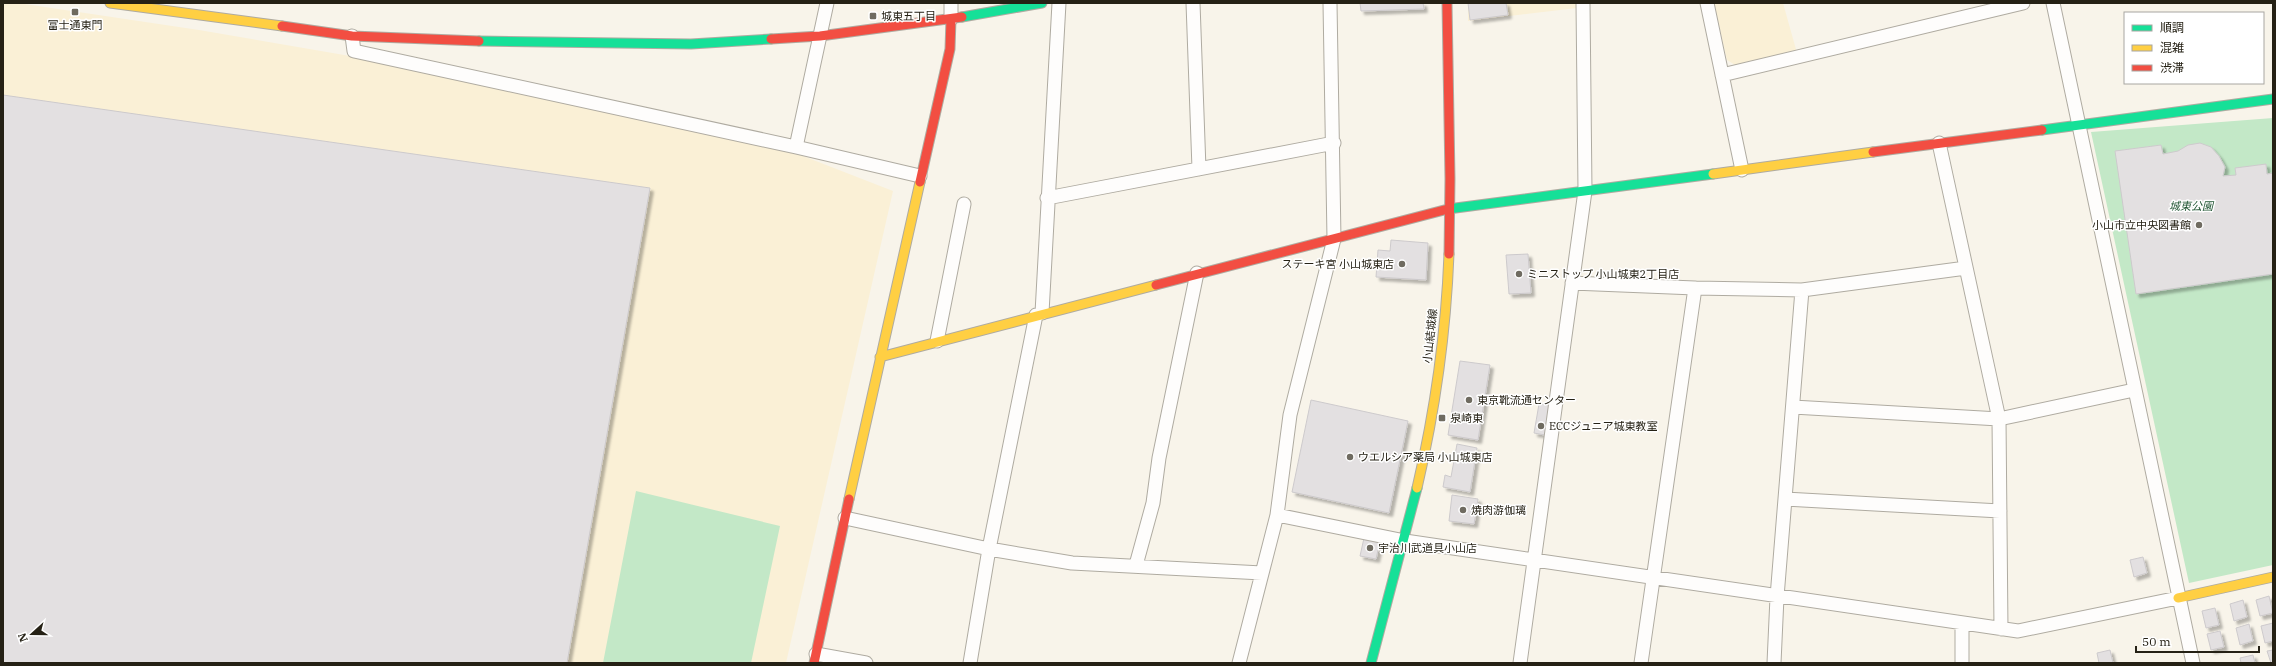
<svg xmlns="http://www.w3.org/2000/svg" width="2276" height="666" font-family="'IBM Plex Serif','Noto Sans JP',serif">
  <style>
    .built { fill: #faf0d6 }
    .green { fill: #c3e8c7 }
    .building { fill: #e3e0e1; stroke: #cdcacc; filter: url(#shadow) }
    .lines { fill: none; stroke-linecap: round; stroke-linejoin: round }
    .street-casing { stroke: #afaba1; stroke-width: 15 }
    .fast-casing { stroke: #afaba1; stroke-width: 11 }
    .slow-casing { stroke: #afaba1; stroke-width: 11 }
    .jam-casing { stroke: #afaba1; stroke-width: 11 }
    .street { stroke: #fefdfc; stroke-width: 13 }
    .fast { stroke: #16e098; stroke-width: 9 }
    .slow { stroke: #ffcf43; stroke-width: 9 }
    .jam { stroke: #f24e42; stroke-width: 9 }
    .poi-dot { fill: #6f6b60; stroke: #fff; stroke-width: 1.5 }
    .labels { text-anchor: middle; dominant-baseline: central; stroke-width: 3; stroke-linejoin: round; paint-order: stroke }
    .poi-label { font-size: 11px; fill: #252115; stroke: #fff; text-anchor: start }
    .park-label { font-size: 11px; font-style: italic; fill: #205533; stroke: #fff }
    .street-label { font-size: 11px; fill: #252115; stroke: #fff }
  </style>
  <defs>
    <filter id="shadow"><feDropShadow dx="3.5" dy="3.5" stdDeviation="1" flood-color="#0004"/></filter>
  </defs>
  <rect width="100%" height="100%" fill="#f8f4ea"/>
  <path class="built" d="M3,3H18L199,30L350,56L785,149L893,191L786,663H3Z
    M1468,3H1577V8L1468,21Z
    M1714,3H1783L1797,53L1737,66L1727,60Z"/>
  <path class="green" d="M2273,118V565L2189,583L2091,132Z
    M636,491L780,526L751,663H603Z"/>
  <path class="building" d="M1360,3H1423L1424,9L1361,11Z
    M1468,3H1506L1508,15L1470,20Z
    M3,95L650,188L567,663H3Z
    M2200,143L2211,147L2219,156L2225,167L2223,176L2236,175L2235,168L2266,164L2267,174L2273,173V274L2136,294L2115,151L2161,145L2163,154L2178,151L2188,145Z
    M1391,240L1428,243L1426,280L1376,277L1378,250L1390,251Z
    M1528,254L1531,293L1509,294L1506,255Z
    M1460,361L1490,365L1478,440L1448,435Z
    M1311,400L1408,421L1389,513L1292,492Z
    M1539,404L1549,405L1545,435L1534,433Z
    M1457,444L1477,448L1470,492L1443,487L1445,475L1451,477Z
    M1452,495L1478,499L1474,524L1449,521Z
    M1364,538L1380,541L1376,559L1360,556Z
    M2143,557L2147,573L2134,577L2130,560Z
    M2269,596L2273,613L2260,616L2256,600Z
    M2243,600L2247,617L2234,621L2230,604Z
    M2215,608L2219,625L2206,628L2202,611Z
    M2273,623V641L2265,643L2261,626Z
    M2249,624L2253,641L2240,645L2236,628Z
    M2220,631L2224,647L2211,650L2207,634Z
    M2110,650L2113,663H2099L2097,653Z
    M2273,650V663H2271L2267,651Z
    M2253,655L2255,663H2241L2240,658Z"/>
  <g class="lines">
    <g class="street-casing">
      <path id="street" d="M951,3V19
        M1193,3L1199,169
        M1707,3L1742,170
        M2053,3L2193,663
        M352,36L354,51L796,147L920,176
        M1722,75L2023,3
        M1939,143L1999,419L2001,629
        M796,147L827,3
        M1047,198L1334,143
        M1572,283L1695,288L1802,290L1966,268
        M1042,313L1059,3
        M937,341L964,204
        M1793,407L1999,419L2134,390
        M1785,499L2000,511
        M1277,515L1405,541L2018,631L2178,598
        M845,518L989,549L1072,563L1262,573
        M1136,565L1153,503L1159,458L1197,273
        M816,654L866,663
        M970,663L989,549L1036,315
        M1239,663L1277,515L1290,415L1334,239L1330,3
        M1520,663L1585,191L1583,3
        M1641,663L1695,288
        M1774,663L1777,597L1802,290
        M1962,663V624"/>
    </g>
    <g class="fast-casing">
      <path id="fast" d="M962,17L1042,3
        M479,41L691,44L771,39
        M2042,130L2273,99
        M1448,209L1713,174
        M1371,663L1417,488"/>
    </g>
    <g class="slow-casing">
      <path id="slow" d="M110,3L282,26
        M1713,174L1873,152
        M880,357L1156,285
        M1417,488C1435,411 1446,333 1449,254
        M849,499L920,182
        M2178,598L2273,577"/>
    </g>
    <g class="jam-casing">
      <path id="jam" d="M1447,3L1450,179L1449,254
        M282,26L352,36L479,41
        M771,39L820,36L962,17
        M1873,152L2042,130
        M920,182L950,49L951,19
        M1156,285L1448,209
        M814,663L849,499"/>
    </g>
    <use href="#street" class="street"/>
    <use href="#fast" class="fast"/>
    <use href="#slow" class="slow"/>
    <use href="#jam" class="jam"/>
  </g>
  <g class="poi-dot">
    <rect x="71" y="8" width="8" height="8" rx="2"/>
    <rect x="869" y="12" width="8" height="8" rx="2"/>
    <circle cx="2199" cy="225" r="4"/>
    <circle cx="1402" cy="264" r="4"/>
    <circle cx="1519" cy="274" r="4"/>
    <circle cx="1469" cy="400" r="4"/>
    <rect x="1438" y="414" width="8" height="8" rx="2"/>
    <circle cx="1541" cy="426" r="4"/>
    <circle cx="1350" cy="457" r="4"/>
    <circle cx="1463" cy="510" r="4"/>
    <circle cx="1370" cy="548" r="4"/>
  </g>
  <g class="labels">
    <g class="poi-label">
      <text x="881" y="16">城東五丁目</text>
      <text x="75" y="25" text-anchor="middle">富士通東門</text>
      <text x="2191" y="225" text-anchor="end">小山市立中央図書館</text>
      <text x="1394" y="264" text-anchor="end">ステーキ宮 小山城東店</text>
      <text x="1527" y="274">ミニストップ 小山城東2丁目店</text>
      <text x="1477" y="400">東京靴流通センター</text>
      <text x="1450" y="418">泉崎東</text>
      <text x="1549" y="426">ECCジュニア城東教室</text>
      <text x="1358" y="457">ウエルシア薬局 小山城東店</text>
      <text x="1471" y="510">焼肉游伽璃</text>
      <text x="1378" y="548">宇治川武道具小山店</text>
    </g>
    <g class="park-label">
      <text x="2191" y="206">城東公園</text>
    </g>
    <g class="street-label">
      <text transform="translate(1430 336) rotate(-84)">小山結城線</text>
    </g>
  </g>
  <rect width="2276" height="666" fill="none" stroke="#252115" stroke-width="8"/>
  <rect x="2124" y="12" width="140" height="72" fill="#ffffff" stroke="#a8a6a1"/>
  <rect x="2132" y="25" width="20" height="6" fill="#16e098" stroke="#a8a6a1"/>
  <text x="2160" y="32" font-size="12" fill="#252115">順調</text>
  <rect x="2132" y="45" width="20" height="6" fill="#ffcf43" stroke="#a8a6a1"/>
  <text x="2160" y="52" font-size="12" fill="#252115">混雑</text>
  <rect x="2132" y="65" width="20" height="6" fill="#f24e42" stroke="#a8a6a1"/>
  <text x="2160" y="72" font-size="12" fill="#252115">渋滞</text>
  <g transform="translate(32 634) rotate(249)" stroke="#ffffff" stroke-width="3" paint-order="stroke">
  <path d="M0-3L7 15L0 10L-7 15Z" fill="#252115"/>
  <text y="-6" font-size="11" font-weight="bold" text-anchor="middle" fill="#252115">N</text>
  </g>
  <path d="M2136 646v6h123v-6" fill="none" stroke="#252115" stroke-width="2"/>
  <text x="2142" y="646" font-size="12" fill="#252115" stroke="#ffffff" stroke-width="3" paint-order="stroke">50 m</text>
</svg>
